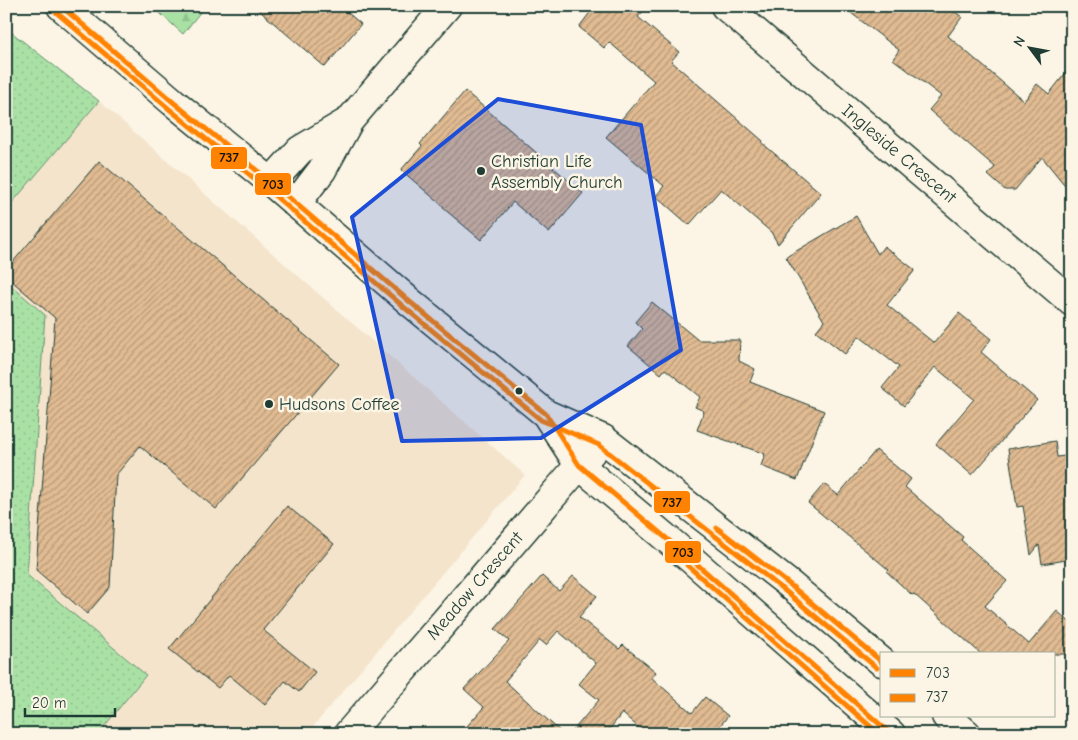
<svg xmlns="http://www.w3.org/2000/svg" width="1078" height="740" font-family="'Comic Neue',sans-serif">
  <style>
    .built { fill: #f4e4cc }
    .forest { fill: url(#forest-firs); stroke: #648f6c }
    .park { fill: url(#park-dots); stroke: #648f6c }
    .building { fill: url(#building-hatch); stroke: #1f3d34 }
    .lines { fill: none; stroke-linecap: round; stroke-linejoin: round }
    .street-casing { stroke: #1f3d34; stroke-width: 31 }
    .primary-casing { stroke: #1f3d34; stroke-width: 31 }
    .street { stroke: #fcf5e5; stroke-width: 28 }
    .primary { stroke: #fcf5e5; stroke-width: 28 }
    .bus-1-casing { stroke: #fcf5e5; stroke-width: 9 }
    .bus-2-casing { stroke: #fcf5e5; stroke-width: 9 }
    .bus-1 { stroke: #ff8200; stroke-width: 5 }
    .bus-2 { stroke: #ff8200; stroke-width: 5 }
    .marked { fill: #1d4ed8; fill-opacity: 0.2; stroke: #1d4ed8; stroke-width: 4; stroke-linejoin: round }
    .poi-dot { fill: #1f3d34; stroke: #fcf5e5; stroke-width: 2 }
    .labels { text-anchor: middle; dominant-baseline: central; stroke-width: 5; stroke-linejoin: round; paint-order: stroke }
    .street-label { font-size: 18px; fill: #1f3d34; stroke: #fcf5e5 }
    .poi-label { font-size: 18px; fill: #1f3d34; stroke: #fcf5e5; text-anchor: start }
    .line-badge { stroke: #fcf5e5; stroke-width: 2 }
    .pale-badge-label { font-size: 14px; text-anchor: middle; font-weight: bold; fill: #111 }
  </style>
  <defs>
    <pattern id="forest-firs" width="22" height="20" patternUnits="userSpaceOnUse" patternTransform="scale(1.25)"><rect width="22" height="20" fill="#a9e1a5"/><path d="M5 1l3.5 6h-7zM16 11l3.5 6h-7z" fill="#91c28f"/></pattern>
    <pattern id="park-dots" width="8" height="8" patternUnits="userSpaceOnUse" patternTransform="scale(1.25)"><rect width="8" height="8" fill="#a9e1a5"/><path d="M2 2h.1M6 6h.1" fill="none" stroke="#91c28f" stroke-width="1.8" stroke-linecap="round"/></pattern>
    <pattern id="building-hatch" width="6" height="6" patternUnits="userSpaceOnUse" patternTransform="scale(1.25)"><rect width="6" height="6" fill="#e1bb92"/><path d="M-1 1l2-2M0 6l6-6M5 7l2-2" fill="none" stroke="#b69978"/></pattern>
  </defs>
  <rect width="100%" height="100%" fill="#fcf5e5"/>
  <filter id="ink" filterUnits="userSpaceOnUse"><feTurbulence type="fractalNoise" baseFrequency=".02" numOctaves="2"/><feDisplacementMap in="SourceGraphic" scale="10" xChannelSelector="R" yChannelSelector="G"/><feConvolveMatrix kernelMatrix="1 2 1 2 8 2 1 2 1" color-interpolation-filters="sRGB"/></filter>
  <g filter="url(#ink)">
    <path class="built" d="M99,101L525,475L307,734H98L146,675L27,575L45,315L6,281V210Z"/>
    <path class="forest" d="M152,6H205L183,34Z"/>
    <path class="park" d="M6,28L99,101L6,210Z
      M6,281L45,315L27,575L146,675L98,734H6Z"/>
    <path class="building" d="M254,6H340L361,24L325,67Z
      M595,6H648L638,17L679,52L671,61L763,141L762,143L821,193L778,244L771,232L721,189L689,225L656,196L664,186L606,137L654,81L609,42L604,48L579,27Z
      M842,6H947L962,17L948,36L1024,101L1037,84L1049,94L1072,65V194L1042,157L1015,190H1005L988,175L995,167L929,110L941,96L893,59L899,50Z
      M465,91L583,193L549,233L513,202L481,240L443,208L444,207L401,170L422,146L420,144Z
      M99,161L339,364L216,509L140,446L116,475L110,587L87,614L36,570L55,318L6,276V270Z
      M856,216L878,254L884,246L915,270L887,305L934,343L959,313L991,339L981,352L1037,400L972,475L936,444L974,399L935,367L904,406L882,388L899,367L859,336L845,354L816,331L824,321L786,257Z
      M652,302L698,340H740L739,361L755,369L750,382L824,411L797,480L761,466L765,454L697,430L704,411L695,407L700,397L665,369L661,374L628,346L642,329L635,322Z
      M1055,441L1057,457L1072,455V559L1042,564L1039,545L1031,555L1023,506L1017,507L1008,449Z
      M876,450L911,479L905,487L963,537L961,540L1007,581L985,606L1029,644L1057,611L1072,624V654H981L914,594L912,595L887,572L889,570L808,503L824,484L838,495Z
      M287,506L334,544L263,630L315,672L299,692L285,681L265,705L229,675L218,688L169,649Z
      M542,576L559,591L573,576L597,596L579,617L619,649L623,645L656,672L652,678L692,713L705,697L728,716L714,733L715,734H646L622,713L606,734H570L599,700L579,684L596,663L558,631L546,645L540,640L505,681L563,734H460L484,707L464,689L509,641L495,629Z"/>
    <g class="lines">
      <g class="street-casing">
        <path id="street" d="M725,6L1072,302
          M271,182L300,150L349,121
          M296,204L322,170L349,121L447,6
          M348,734L569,477L603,439"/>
      </g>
      <g class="primary-casing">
        <path id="primary" d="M61,6L173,102L271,182L410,302L546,414L603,439L789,584L882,662
          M546,414L579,465L691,559L891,734
          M946,716L967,734"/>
      </g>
      <use href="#street" class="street"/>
      <use href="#primary" class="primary"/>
      <g class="bus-1-casing">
        <path id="bus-1" d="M61,6L173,102L271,182L410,302L546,414L579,465L691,559L891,734
          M717,528L789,584L882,662"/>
      </g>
      <g class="bus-2-casing">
        <path id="bus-2" d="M56,12L168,108L266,188L405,308L541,420L599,445L784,590L877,668
          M687,565L879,734"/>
      </g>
      <use href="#bus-1" class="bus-1"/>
      <use href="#bus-2" class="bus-2"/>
    </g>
  </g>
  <path class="marked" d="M498,99L641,125L681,350L541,438L402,441L352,217Z"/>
  <g class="poi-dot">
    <circle cx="481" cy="171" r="5"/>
    <circle cx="519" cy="391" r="4.5"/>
    <circle cx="269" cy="404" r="5"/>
  </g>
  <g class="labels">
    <g class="street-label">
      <text transform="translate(899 154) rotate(40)">Ingleside Crescent</text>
      <text transform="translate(475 586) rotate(-49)">Meadow Crescent</text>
    </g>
    <g class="poi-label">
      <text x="491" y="161">Christian Life<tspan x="491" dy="21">Assembly Church</tspan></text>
      <text x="279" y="404">Hudsons Coffee</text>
    </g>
  </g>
  <g class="line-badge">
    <rect x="210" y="146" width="38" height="24" rx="5" fill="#ff8200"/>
    <rect x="254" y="172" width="38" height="24" rx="5" fill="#ff8200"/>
    <rect x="653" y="490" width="38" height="24" rx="5" fill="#ff8200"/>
    <rect x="664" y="540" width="38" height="24" rx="5" fill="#ff8200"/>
  </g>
  <g class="pale-badge-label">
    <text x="229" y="162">737</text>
    <text x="273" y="189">703</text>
    <text x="672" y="507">737</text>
    <text x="683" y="557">703</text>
  </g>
  <rect width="1078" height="740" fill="none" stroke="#fcf5e5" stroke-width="25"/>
  <rect x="12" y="12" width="1053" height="715" fill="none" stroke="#1f3d34" stroke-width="2" filter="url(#ink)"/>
  <rect x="880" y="652" width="175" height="65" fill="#fcf5e5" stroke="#a4ab9e"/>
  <rect x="890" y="669" width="25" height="8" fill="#ff8200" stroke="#a4ab9e"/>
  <text x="926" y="678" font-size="15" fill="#1f3d34">703</text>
  <rect x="890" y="694" width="25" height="8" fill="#ff8200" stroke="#a4ab9e"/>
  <text x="926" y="702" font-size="15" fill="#1f3d34">737</text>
  <g transform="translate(1030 48) rotate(302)" stroke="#fcf5e5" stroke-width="4" paint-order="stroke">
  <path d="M0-4L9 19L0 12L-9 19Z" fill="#1f3d34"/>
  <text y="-8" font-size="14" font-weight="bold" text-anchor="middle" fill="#1f3d34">N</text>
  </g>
  <path d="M25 708v8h90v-8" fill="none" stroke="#1f3d34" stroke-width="2.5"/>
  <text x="32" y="708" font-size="15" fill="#1f3d34" stroke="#fcf5e5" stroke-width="4" paint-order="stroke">20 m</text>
</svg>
